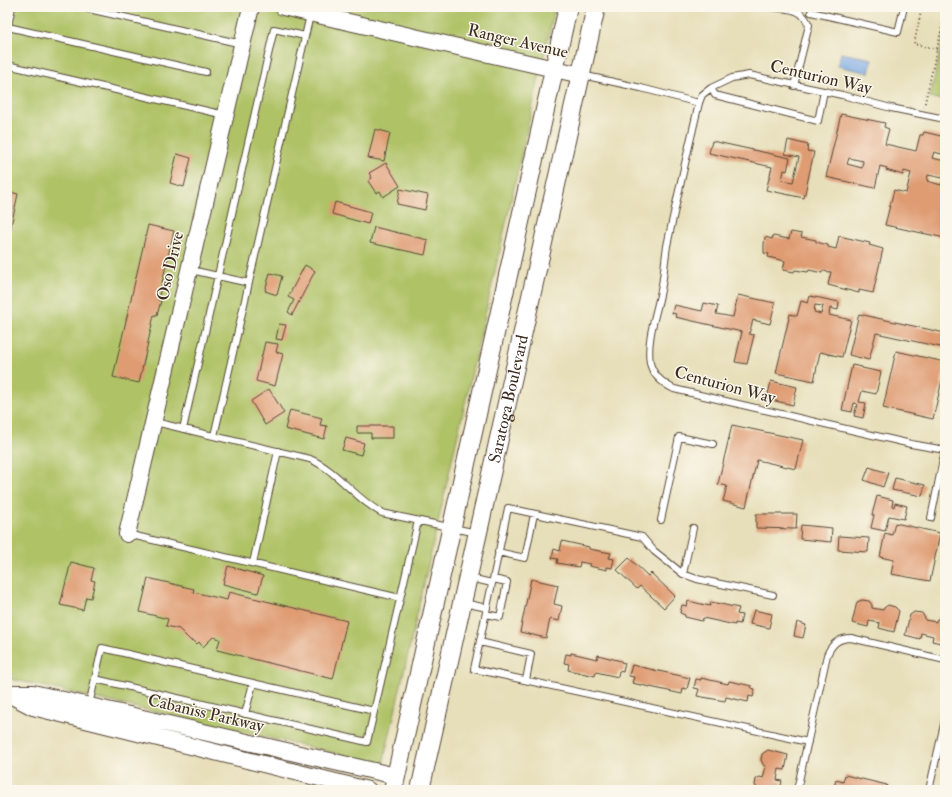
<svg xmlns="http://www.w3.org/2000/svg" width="952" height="797" font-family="'IM FELL Double Pica',serif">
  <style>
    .green { fill: #afc266; stroke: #757642 }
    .water { fill: #78a8e3; stroke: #5a6980 }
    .building { fill: #df9b72; fill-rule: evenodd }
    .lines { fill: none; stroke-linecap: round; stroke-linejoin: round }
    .service-casing { stroke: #554535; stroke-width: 8 }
    .tertiary-casing { stroke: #554535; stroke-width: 18 }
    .secondary-casing { stroke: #554535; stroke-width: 20 }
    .path { stroke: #554535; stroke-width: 2; stroke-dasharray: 1 3; stroke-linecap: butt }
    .service { stroke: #fff; stroke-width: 6 }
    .tertiary { stroke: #fff; stroke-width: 16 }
    .secondary { stroke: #fff; stroke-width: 18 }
    .labels { text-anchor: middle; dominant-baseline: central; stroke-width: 3; stroke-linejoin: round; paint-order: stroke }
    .street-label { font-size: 17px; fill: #3b2a1e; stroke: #fbf7ec }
  </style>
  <rect width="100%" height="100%" fill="#fbf7ec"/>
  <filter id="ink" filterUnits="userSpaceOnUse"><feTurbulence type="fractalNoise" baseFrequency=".025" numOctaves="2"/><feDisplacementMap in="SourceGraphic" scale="8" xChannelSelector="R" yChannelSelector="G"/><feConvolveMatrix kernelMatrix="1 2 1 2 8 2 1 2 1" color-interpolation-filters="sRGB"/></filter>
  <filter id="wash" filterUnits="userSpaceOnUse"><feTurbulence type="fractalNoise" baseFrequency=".012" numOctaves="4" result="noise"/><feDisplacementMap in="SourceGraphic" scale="16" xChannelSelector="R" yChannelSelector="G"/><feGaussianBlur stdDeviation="0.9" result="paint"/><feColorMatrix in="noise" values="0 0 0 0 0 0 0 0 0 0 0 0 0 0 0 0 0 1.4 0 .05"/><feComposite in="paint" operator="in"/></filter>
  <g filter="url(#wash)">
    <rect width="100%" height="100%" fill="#e7dfba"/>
    <path class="green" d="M7,7H555L383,764L7,678Z
      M945,30V101L930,97Z"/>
    <path class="water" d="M841,53L872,59L869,73L838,66Z"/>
    <g id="blocks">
      <path class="building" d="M841,114L885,123L884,127L889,129L885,144L916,151L920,135H923L924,132L945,137V155L934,152L932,158L945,161V238L885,225L894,190L906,193L911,173L904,171L903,175L886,170L887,168L880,166L875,188L826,177ZM849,158L863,161L862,168L847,164ZM928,175L943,178L941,185L927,181Z
        M375,129L390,133L384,161L368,158Z
        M788,140L808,145L807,151L814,152L804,198L766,190L772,167L709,153L712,141L790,158L787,171L784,170L782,180L793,182L799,157L785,154Z
        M177,154L191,158L184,187L170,183Z
        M386,163L400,186L383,197L380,191L376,193L368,181L372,178L369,173Z
        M400,189L428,195L425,210L397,204Z
        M7,191L18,194L8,240L7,239Z
        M335,202L371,212L368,224L332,214Z
        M148,225L174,231L158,300L161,301L157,315H154L139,383L113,377Z
        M374,227L428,240L425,255L370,243Z
        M791,232L802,234L801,237L816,240V242L828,245V247L836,249L839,236L870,243L869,245L883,249L873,293L859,290V293L828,285L831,272L822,271V273L809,270L808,272L795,270L794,272L783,270L785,261L768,257L769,254L764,253V244L765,237L772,239L773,236L789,239Z
        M305,265L315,271L292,315L288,312L294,300L288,297Z
        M270,273L282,276L277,295L265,291Z
        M738,295L775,303L770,324L753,320L749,334L754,335L747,364L735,362L742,332L675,317L676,314L672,313L674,305L702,311L704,303L718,306L716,314L733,317Z
        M810,296L839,302L838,310L830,308L829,315L851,320L842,357L820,352L814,381L776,373L790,314L797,316L801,301L808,303ZM815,305L823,306L821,314L814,312Z
        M859,314L945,333V348L876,333L869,360L849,355Z
        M279,324L286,325L282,340L276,339Z
        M265,342L278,344L276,352L283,354L275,386L256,381Z
        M896,351L945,362V367L933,419L883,408Z
        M852,365L862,367V368L881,372L876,394L862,391L859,402L866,403L863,418L854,416L857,404L854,403L852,412L842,410Z
        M771,381L797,387L793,405L767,399Z
        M269,389L284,413L265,425L251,401Z
        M290,410L322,418L320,425L327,426L324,439L285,429Z
        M732,425L803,440L796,469L757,460L746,507L723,501L727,486L718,484Z
        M357,426H393V438H371V433H357Z
        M346,438L364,443L361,455L342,450Z
        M869,467L888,473L883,487L864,480Z
        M895,478L925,485L922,496L892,490Z
        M877,496L893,500L892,506L894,507L895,503L907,506L904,519L889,516L885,531L871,528L874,515H872Z
        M756,514H797L796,529L756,528Z
        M895,523L940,533L930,581L891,574L894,560L880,557L885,533L892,535Z
        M801,525L832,528L831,542L800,539Z
        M839,536L869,538L868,552L838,550Z
        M562,541L589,547V549L611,553L609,558L614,559L612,568L607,567V570L589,566L590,564L580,562L579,567L557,563L558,559L552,558L554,549L560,551Z
        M629,558L648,576L651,573L675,596L664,608L640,586L637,589L617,570Z
        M71,562L94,568L91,580L95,581L91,598L86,597L83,610L60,605Z
        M228,566L263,576L258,593L223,584Z
        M148,578L194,589L193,592L227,600L229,592L347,621L333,679L217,650L220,639L213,637L203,647L199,642L197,644L193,640L191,641L179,629L166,626L168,619L140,612Z
        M531,579L558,585L554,604L562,606L559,621L550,619L546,638L520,632Z
        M862,600L869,601L872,605V608L883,610L884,608L888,605L895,607L899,611L894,632L879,628L880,623L869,621L868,627L852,623L857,602Z
        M688,601L710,606L711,602L739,608L737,614L742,615L740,624L735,623V625L703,618L702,621L685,617V615L680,613L682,605L687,606Z
        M754,610L772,614L769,628L750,624Z
        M914,612L922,613L925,618V620L936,622V620L941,617L945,619V644L932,641L933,636L921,633L920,639L905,635L910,615Z
        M797,622L806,625L803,638L794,636Z
        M571,653L597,659L598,655L621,661V662L625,663L623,672L619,671L618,677L596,672L595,676L568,670L569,664L564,663L566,654L571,655Z
        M632,665L690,678L687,689L683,688L682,694L632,683L634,677L629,676Z
        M701,678L728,684L729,681L752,686L751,688L755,689L753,697L749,696L748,702L726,697L725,701L697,696L699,689L694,688L696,679L701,680Z
        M768,750L788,755L785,770L779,769L777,780L782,781L780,790H758L755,785L756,779L760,777L763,778L766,766H764L761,760L762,754Z
        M845,775L887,785L885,790H833L836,780L843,782Z"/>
    </g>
  </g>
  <g filter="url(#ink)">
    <use href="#blocks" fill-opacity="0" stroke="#554535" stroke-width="1"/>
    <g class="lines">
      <g class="service-casing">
        <path id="service" d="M80,7L242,44
          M773,7C790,10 801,7 809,25L794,86
          M811,12L898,32L904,7
          M8,27L206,72
          M7,30L12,7
          M7,65L225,115
          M582,75L641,88L699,103
          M711,88L715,95L818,121L824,91
          M191,270L249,283
          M155,422L310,459C338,471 355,499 382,513L477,533
          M183,429L274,29L305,36
          M214,436L310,15
          M931,518L945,450L911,444L674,389C664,384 653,376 650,363C646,337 658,310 662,285C664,272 665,259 667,246C677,198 688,150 699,103L702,95L711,88L732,78L749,75L842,95L891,108L945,119
          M661,520L679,437L713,444
          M127,534L400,598
          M498,552L525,558L534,514
          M253,563L278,451
          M683,574L693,528
          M470,578L492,583
          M773,595L697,579L683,574L654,551L642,537L508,508L474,669L808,742
          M464,603L487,608
          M486,614L500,617L507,582L493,579
          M480,642L531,654L526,680
          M95,679L367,742L418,521
          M89,705L102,648L374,711
          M245,714L253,683
          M797,790L827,655C832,644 838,638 851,638L945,660
          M929,790L945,720"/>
      </g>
      <g class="tertiary-casing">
        <path id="tertiary" d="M283,7L581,75
          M127,534L251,7
          M7,693H33L396,776
          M8,694L33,707L368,790"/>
      </g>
      <g class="secondary-casing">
        <g id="secondary">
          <path d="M393,790L568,7"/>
          <path id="s1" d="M420,790L596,7"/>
        </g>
      </g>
      <path class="path" d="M922,7L914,44L937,49
        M924,107L945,13"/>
      <use href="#service" class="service"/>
      <use href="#tertiary" class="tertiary"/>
      <use href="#secondary" class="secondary"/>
    </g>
  </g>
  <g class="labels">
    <g class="street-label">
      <text transform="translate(518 41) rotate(13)">Ranger Avenue</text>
      <text transform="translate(821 77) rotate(13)">Centurion Way</text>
      <text transform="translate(170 266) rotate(-77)">Oso Drive</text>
      <text transform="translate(725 385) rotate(15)">Centurion Way</text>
      <text stroke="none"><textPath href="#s1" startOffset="401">Saratoga Boulevard</textPath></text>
      <text transform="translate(206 713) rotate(13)">Cabaniss Parkway</text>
    </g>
  </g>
  <rect width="952" height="797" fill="none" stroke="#fbf7ec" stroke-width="24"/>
</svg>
